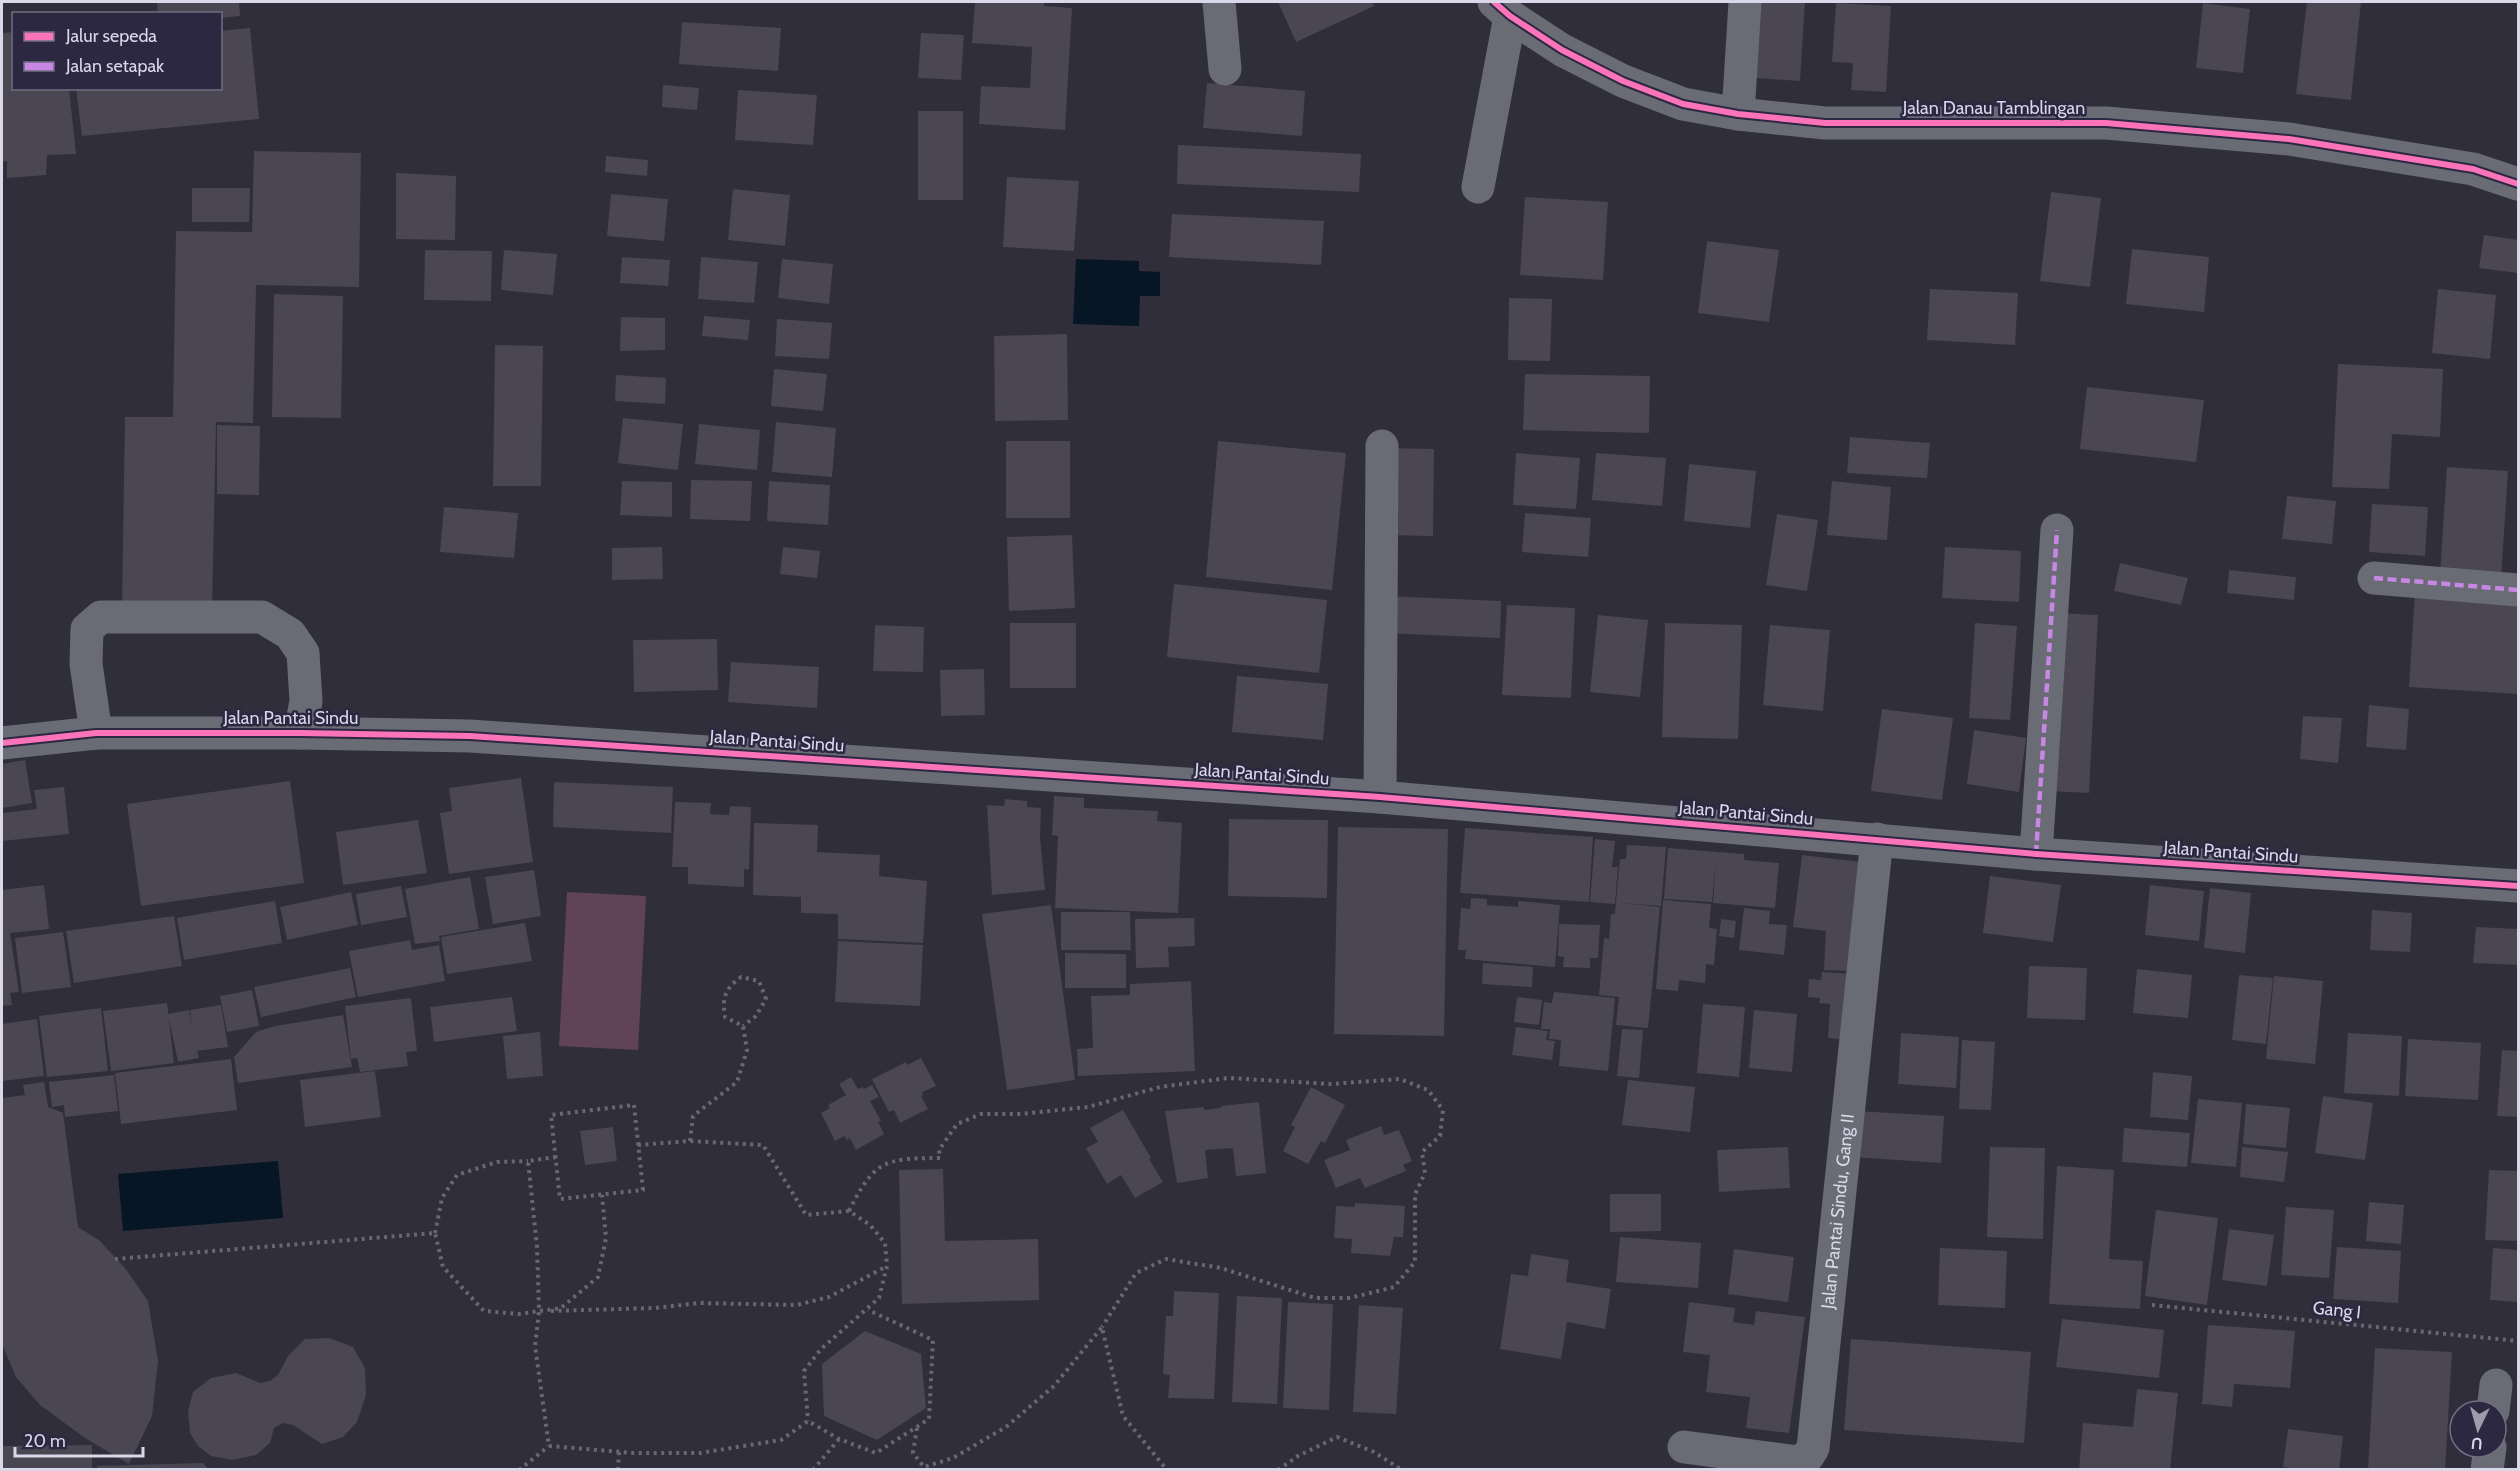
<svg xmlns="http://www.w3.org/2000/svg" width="2520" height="1471" font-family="Cabin,sans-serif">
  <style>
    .green { fill: #614358 }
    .water { fill: #071624 }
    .building { fill: #4a4652 }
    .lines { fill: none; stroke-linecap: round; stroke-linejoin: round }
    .path { stroke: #676872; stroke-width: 4; stroke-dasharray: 3 4.5; stroke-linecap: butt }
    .minor { stroke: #696b75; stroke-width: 33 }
    .quiet { stroke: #c787e3; stroke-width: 4.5; stroke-dasharray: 9 4.5; stroke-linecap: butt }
    .cycleway-casing { stroke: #2d2841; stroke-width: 10 }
    .cycleway { stroke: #fb73b8; stroke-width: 6 }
    .labels { text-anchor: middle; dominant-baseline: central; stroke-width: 5; stroke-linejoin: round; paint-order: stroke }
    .street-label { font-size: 18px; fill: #d9d7e8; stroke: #2d2841 }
  </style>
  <rect width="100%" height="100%" fill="#302e3b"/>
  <path class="green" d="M567,892L646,896L638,1050L559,1046Z"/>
  <path class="water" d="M1076,259L1139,261V271L1160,272V296H1140L1139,326L1073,324Z
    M278,1161L283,1218L123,1231L118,1174Z"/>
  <path class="building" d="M157,2H239L240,16L220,18V14H158Z
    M975,2H1044V6L1072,8L1065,130L979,124L981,86L1030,88L1032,47L972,43Z
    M1278,2H1372L1374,6L1296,42Z
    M1760,2H1805L1800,81L1756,78Z
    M2307,2H2361L2351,100L2296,94Z
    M1836,3L1891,6L1886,92L1851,90L1853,63L1832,62Z
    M2203,3L2250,9L2243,73L2196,68Z
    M682,22L781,28L778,71L679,64Z
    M250,28L259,119L82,136L76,88H220V31Z
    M14,32V88H69L76,154L47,155L46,175L7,178V161L2,162V33Z
    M921,33L964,35L961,80L918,78Z
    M1207,83L1305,91L1302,136L1203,128Z
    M663,85L699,88L697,110L662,107Z
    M738,90L817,95L813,145L735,140Z
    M918,111H963V200H918Z
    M1178,145L1361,154L1359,192L1177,184Z
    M254,151L361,153L359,287L256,285L253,423L216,422L212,609L122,606L125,417H173L176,231L252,232Z
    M606,156L648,160L647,176L605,172Z
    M396,173L456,176L455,240L396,239Z
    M1007,177L1079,181L1074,251L1003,247Z
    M192,188H250L249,222H192Z
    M733,189L790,195L785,246L728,240Z
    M2051,192L2101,198L2090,287L2040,281Z
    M611,194L668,199L664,241L607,236Z
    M1525,197L1608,202L1603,280L1520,275Z
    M1172,214L1324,221L1321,265L1169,257Z
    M2484,235L2518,240V273L2479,268Z
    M1707,241L1779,250L1769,322L1698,313Z
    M2132,249L2209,257L2204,312L2126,304Z
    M425,250L492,251L491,301L424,300Z
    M504,250L557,254L553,295L501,290Z
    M622,257L670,260L668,286L620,283Z
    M701,257L758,262L754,303L698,299Z
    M782,259L833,264L829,304L778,298Z
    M1930,289L2018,293L2015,345L1927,340Z
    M2438,289L2496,295L2490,359L2432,353Z
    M274,294L343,296L341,418L272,417Z
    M1509,298L1552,299L1550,361L1508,360Z
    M704,316L750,320L748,340L702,336Z
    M621,317L665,318V350L620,351Z
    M777,319L832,323L829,359L775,356Z
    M1067,334L1068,420L995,421L994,336Z
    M495,345L543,346L541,486H493Z
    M2338,364L2443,369L2440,437L2392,434L2389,489L2332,487Z
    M774,369L827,374L823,411L771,406Z
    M1525,374L1650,376L1649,433L1523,430Z
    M616,375L666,378L665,404L615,401Z
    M2087,387L2204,400L2196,462L2080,449Z
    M623,418L683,424L678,470L618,463Z
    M776,422L836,428L832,477L772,472Z
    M699,424L760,430L757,470L695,464Z
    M217,425L260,426L259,495L217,494Z
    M1850,437L1930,443L1927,478L1847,473Z
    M1006,441H1070V518H1006Z
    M1218,441L1346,453L1332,590L1206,577Z
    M1383,448L1434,449L1433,536L1382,535Z
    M1516,453L1580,458L1576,509L1513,505Z
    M1596,453L1666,458L1662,506L1592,500Z
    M1689,464L1756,471L1750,528L1684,521Z
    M2447,467L2508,471L2501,578L2440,574Z
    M691,480L752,481L750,521L690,519Z
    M622,481L672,482V517L620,515Z
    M769,481L830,485L828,525L767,521Z
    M1832,481L1891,487L1887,540L1827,535Z
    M2287,496L2336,501L2332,544L2282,539Z
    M2372,504L2428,507L2425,556L2369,552Z
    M444,507L518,513L514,558L440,552Z
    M1525,513L1591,518L1588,557L1522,552Z
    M1777,514L1818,520L1807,591L1766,585Z
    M1072,535L1075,608L1009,611L1007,537Z
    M662,547L663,579L612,580V548Z
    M783,547L820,551L817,578L780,574Z
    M1945,547L2021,551L2019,602L1942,598Z
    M2120,563L2188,578L2181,605L2114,591Z
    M2229,570L2296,577L2294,600L2227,593Z
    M1174,584L1327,600L1319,673L1167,657Z
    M2415,591L2518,598V694L2409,687Z
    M1385,596L1501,601L1500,638L1384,633Z
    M1507,605L1575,608L1571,698L1502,695Z
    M2058,613L2098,615L2089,793L2050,791Z
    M1598,615L1648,620L1640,697L1590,692Z
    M1010,623H1076V688H1010Z
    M1665,623L1742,625L1738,739L1662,737Z
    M1975,623L2017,626L2010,720L1969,718Z
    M875,625L924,627L923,672L873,671Z
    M1770,625L1830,630L1823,711L1763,705Z
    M717,639L718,690L634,692L633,640Z
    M731,662L819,667L817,708L728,702Z
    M984,669L985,715L941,716L940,670Z
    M1237,676L1328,684L1323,740L1232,732Z
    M2369,705L2409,709L2406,750L2366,747Z
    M1882,709L1953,718L1942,800L1871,791Z
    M2303,716L2342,718L2338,763L2300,759Z
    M1974,730L2026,738L2019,792L1967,784Z
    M25,760L32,803L2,808V764Z
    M521,778L533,862L449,874L440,813L452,811L449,788Z
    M290,781L304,883L141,906L127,804Z
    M554,782L673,787L671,833L553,827Z
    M64,787L69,834L2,841V813L37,809L34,790Z
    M1054,796L1084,798V808L1158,811L1157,821L1182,823L1178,913L1055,908L1058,836L1052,835Z
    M1005,799L1027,801V807L1041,808L1040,837L1045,890L992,895L987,805L1004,806Z
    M675,802L711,803L710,814L729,815L730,806L751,807L749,870L744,869V887L688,884V867H672Z
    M1229,819L1328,820L1327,898L1228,896Z
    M418,820L427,873L343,885L336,832Z
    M754,823L818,825L817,852L880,855L879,876L927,881L923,943L838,939V914L801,913V897L753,895Z
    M1338,827L1448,829L1444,1036L1334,1034Z
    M1465,828L1593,837L1589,902L1460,893Z
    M1595,839L1615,841L1612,867H1618L1615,904L1590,902Z
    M1627,845L1666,847L1661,906L1622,903L1660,907L1648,1028L1616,1025L1619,997L1599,995L1604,938L1609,939L1611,914H1615L1616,902L1620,859H1626Z
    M1668,848L1744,854V860L1779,863L1775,908L1713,903L1716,860L1712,902L1664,899Z
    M1802,855L1870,863L1850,971L1824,970L1826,931L1793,927Z
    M534,870L541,916L493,924L485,877Z
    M1990,876L2061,885L2053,942L1983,933Z
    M470,877L479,929L439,936L440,941L415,944L405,889Z
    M44,885L49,929L10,933L19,992L10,993L12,1005L2,1006V890Z
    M2150,885L2204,891L2199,941L2145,935Z
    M401,886L407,917L361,925L356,894Z
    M2210,888L2251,893L2245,953L2204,948Z
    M351,892L358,925L287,940L280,907Z
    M1471,898L1487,899V905L1518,907V901L1560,905L1555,967L1465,959L1466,950H1458L1461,908L1470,909Z
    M1663,900L1711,904L1709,928L1717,929L1714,965L1706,964L1705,983L1679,980L1678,991L1656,989Z
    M275,901L282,943L184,960L177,918Z
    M1051,905L1075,1080L1007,1090L982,914Z
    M1744,908L1770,911L1769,924L1787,925L1784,955L1739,950Z
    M2372,910L2412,913L2410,952L2370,950Z
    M1061,912H1130L1131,950H1061Z
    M174,916L182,966L74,983L66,931Z
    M1194,918L1195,946L1168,947L1169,967L1136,968L1135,919Z
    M1721,919L1736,921L1734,938L1719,936Z
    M525,923L532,961L447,974L441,937Z
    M1559,924L1600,925L1598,958H1590V968L1563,967L1564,957L1558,956Z
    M2476,927L2518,929V965L2473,963Z
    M63,932L71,987L22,993L15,938Z
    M410,940L412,950L439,945L445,981L358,997L349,951Z
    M838,941L923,945L920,1006L835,1002Z
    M1065,953L1126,954V988H1065Z
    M1483,963L1533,967L1532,987L1482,984Z
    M2029,966L2087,968L2085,1020L2027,1018Z
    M350,968L356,997L261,1017L254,987Z
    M2137,969L2192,975L2188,1018L2133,1013Z
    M1822,972L1854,974L1849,1040L1828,1038L1830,1004L1819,1003L1820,998L1808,997L1809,979L1821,980Z
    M2239,975L2273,978L2266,1044L2232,1040Z
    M2274,976L2323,981L2315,1064L2266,1059Z
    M1191,981L1195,1071L1078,1076L1077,1049L1093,1048L1091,996L1130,995V984Z
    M252,990L259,1026L227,1032L220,996Z
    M1554,992L1615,998L1608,1071L1559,1066L1561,1040L1549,1039L1550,1029H1541L1544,1002L1552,1003Z
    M512,997L517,1031L434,1042L430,1007Z
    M1517,997L1542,1000L1539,1025L1514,1022Z
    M411,998L417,1051L406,1052L408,1066L360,1072L357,1058L351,1059L345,1006Z
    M167,1003L174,1063L111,1071L103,1011Z
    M1703,1004L1745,1007L1739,1077L1697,1073Z
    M221,1005L228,1047L197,1051L199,1058L178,1062L168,1014L189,1010L192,1028L190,1010Z
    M101,1008L108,1071L47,1077L39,1016Z
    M1754,1010L1797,1014L1792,1072L1749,1068Z
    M343,1015L352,1067L238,1083L234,1057L256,1032L275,1026Z
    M37,1019L44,1076L2,1081V1024Z
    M1516,1027L1548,1031L1546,1040L1555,1041L1552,1060L1512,1055Z
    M1622,1029L1643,1030L1639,1078L1617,1076Z
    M540,1032L543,1076L507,1079L503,1036Z
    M1901,1033L1959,1037L1956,1088L1898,1084Z
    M2348,1033L2402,1036L2399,1096L2344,1093Z
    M2408,1039L2481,1043L2478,1100L2405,1096Z
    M1962,1040L1995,1042L1991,1110L1959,1109Z
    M2502,1050L2518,1051V1117L2497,1116Z
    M921,1058L936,1086L922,1092L923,1095L921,1096L928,1109L900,1123L894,1110L889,1112L872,1079L906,1062L907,1065Z
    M231,1059L237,1110L121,1124L115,1073Z
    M375,1071L381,1117L305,1127L300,1080Z
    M2153,1072L2192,1076L2188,1120L2150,1117Z
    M114,1075L118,1111L65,1117L64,1105L52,1107L49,1082Z
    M851,1077L858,1089L863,1087L864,1089L872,1085L879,1097L870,1101L881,1121L878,1122L884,1134L856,1150L850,1138L847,1140L844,1136L835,1141L821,1113L830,1108L828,1105L846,1095L839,1084Z
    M1628,1080L1695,1087L1690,1132L1622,1125Z
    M44,1082L48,1107L63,1113L78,1227L99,1240L125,1268L148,1301L158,1361L152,1416L129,1464L85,1438L40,1405L16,1377L2,1344V1098L25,1095L23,1085Z
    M1311,1087L1345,1105L1325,1143L1321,1141L1308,1164L1283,1151L1295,1127L1291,1125Z
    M2323,1096L2373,1103L2365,1160L2315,1153Z
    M2198,1099L2242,1103L2236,1167L2191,1163Z
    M1259,1102L1266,1173L1236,1176L1233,1148L1205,1150L1208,1178L1177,1183L1165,1111L1204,1107V1110L1221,1108V1106Z
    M2246,1104L2290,1108L2286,1148L2243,1144Z
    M1123,1110L1151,1158L1149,1159L1163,1182L1135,1198L1121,1175L1107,1184L1086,1148L1098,1142L1090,1128Z
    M1856,1111L1944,1116L1941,1163L1853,1157Z
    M1381,1126L1384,1135L1399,1130L1412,1161L1403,1165L1406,1171L1365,1188L1360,1178L1336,1188L1324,1160L1350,1150L1346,1140Z
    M613,1127L617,1161L585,1165L580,1131Z
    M2124,1128L2190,1133L2187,1167L2122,1162Z
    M1788,1147L1790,1188L1719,1192L1717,1150Z
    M1990,1147L2045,1148L2043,1239L1987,1237Z
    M2242,1147L2288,1152L2284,1182L2240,1177Z
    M2057,1166L2114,1170L2109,1259L2143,1261L2140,1309L2049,1304Z
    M943,1169L945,1241L1038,1239L1039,1300L902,1304L899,1170Z
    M2489,1170L2518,1171V1241L2485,1240Z
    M1610,1194H1661V1231L1610,1232Z
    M2369,1202L2404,1205L2401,1244L2366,1241Z
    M1355,1203L1405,1206L1403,1237H1394L1390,1256L1351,1253L1352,1239L1334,1238L1336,1206L1355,1207Z
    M2286,1207L2334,1210L2329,1278L2281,1275Z
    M2156,1210L2218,1218L2207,1305L2145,1296Z
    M2229,1229L2274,1235L2267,1286L2222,1280Z
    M1620,1237L1701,1243L1698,1288L1616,1282Z
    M2337,1247L2401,1251L2398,1303L2333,1299Z
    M1940,1248L2007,1251L2005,1308L1938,1305Z
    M2493,1248L2518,1250V1302L2490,1300Z
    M1734,1249L1794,1257L1788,1302L1728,1294Z
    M1531,1254L1569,1260L1566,1282L1611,1289L1605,1329L1567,1322L1561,1359L1500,1349L1511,1274L1528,1276Z
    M1174,1291L1219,1293L1214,1399L1168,1398L1170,1375L1163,1374L1166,1316H1173Z
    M1237,1296L1282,1298L1277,1404L1232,1402Z
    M1288,1302L1333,1304L1329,1410L1283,1408Z
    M1689,1302L1735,1308L1733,1322L1754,1325L1756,1311L1805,1317L1789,1433L1746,1428L1750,1397L1706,1392L1710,1355L1683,1352Z
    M1359,1305L1403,1308L1396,1414L1353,1412Z
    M2062,1319L2164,1330L2159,1378L2056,1367Z
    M2208,1325L2295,1331L2290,1388L2234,1384L2232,1407L2202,1404Z
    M865,1331L921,1354L926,1408L877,1440L824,1416L822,1364Z
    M329,1338L353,1347L365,1368L366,1395L357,1422L343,1437L322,1444L293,1425L283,1423L274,1428L270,1443L256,1455L233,1460L211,1456L198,1446L190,1433L188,1412L193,1392L211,1378L236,1373L260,1383L270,1381L278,1375L288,1356L305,1339Z
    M1851,1339L2031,1352L2024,1443L1844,1430Z
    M2375,1348L2452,1352L2445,1470H2368Z
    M2137,1389L2178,1393L2170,1470H2079L2083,1423L2133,1427Z
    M2288,1429L2343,1436L2339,1470H2303L2283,1467Z
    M92,1445V1470H2V1446Z
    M203,1463L209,1470H97V1466Z"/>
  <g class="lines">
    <path class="path" d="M634,1105L643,1190L560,1199L551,1115Z
      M690,1141L693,1116L737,1082L747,1050L743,1026L725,1017C722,997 725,989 741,977L759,981L766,999L756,1016L743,1026
      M638,1145L690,1141L763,1145L806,1215L849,1211L870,1225L885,1243L887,1266L879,1298L821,1349L804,1371L808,1421
      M556,1157L528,1161L537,1247L539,1311L535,1346L549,1446L634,1453H700L781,1440L808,1421L839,1439L876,1453L929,1419L933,1340L868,1310
      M849,1211C874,1161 884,1158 940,1158L939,1150L957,1124L981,1114H1020L1088,1107L1160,1087L1228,1078L1331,1084L1400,1079L1428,1090L1443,1110L1440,1136L1422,1152L1425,1173L1415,1194V1262L1394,1287L1350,1298H1315L1221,1268L1166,1259L1136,1273L1102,1327
      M435,1233L442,1198L457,1175L497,1162L528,1161
      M115,1259L435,1233L443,1267L484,1311L519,1314L561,1308L598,1277L606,1238L602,1195
      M2152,1305L2518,1341
      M551,1311L655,1308L699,1303L797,1305L829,1297L887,1266
      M917,1428L913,1453L924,1467L953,1458L1006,1427L1054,1386L1102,1327L1123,1416L1167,1470
      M519,1470L549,1446
      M618,1470L619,1452
      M813,1470L839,1439
      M1278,1470L1298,1456L1337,1437L1374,1452L1402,1470"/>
    <g class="minor">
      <path d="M1219,2L1225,69"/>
      <path d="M1494,2L1510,16L1562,50L1623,81L1683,104L1738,114L1825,123H2106L2289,139L2473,169L2518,184"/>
      <path d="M1738,114L1745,2"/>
      <path d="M1478,187L1510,16"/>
      <path d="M2374,578L2518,590"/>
      <path d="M96,733L86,664L87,629L101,617H262L290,634L303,653L306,701L300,733"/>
      <path d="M2,743L96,733H300L470,736L1380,797L2036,854L2518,886"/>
      <path d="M1380,797L1382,446"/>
      <path d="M2036,854L2057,530"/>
      <path d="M2493,1411L2496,1385"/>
      <path id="s1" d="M1684,1447L1798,1462L1808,1456L1813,1448L1877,839"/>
      <path d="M2487,1470L2490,1447"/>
    </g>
    <path class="quiet" d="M2374,578L2518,590
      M2036,854L2057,530"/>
    <g class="cycleway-casing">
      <path id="cycleway" d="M1494,2L1510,16L1562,50L1623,81L1683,104L1738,114L1825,123H2106L2289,139L2473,169L2518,184
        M2,743L96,733H300L470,736L1380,797L2036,854L2518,886"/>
    </g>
    <use href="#cycleway" class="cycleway"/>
  </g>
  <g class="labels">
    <g class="street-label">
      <text x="1994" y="108">Jalan Danau Tamblingan</text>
      <text x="291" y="718">Jalan Pantai Sindu</text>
      <text transform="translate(777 741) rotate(4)">Jalan Pantai Sindu</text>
      <text transform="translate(1262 774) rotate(4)">Jalan Pantai Sindu</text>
      <text transform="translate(1746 813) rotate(5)">Jalan Pantai Sindu</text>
      <text transform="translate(2231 852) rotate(4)">Jalan Pantai Sindu</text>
      <text stroke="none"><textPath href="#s1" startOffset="374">Jalan Pantai Sindu, Gang II</textPath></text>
      <text transform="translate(2337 1310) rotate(6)">Gang I</text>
    </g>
  </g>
  <rect width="2520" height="1471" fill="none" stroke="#d9d7e8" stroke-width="6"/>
  <rect x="12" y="12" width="210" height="78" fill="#2d2841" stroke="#726e84" stroke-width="1.5"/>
  <rect x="24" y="32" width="30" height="9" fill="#fb73b8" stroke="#726e84" stroke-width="1.5"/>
  <text x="66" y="42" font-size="18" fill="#d9d7e8">Jalur sepeda</text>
  <rect x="24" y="62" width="30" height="9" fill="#c787e3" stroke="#726e84" stroke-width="1.5"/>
  <text x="66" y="72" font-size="18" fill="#d9d7e8">Jalan setapak</text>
  <g transform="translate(2478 1429) rotate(185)"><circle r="28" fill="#2d2841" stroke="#726e84" stroke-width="1.5"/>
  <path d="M0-4.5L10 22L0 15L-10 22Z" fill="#9e9cab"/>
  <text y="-9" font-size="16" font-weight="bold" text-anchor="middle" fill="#d9d7e8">U</text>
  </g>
  <path d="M15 1447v9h128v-9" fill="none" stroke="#d9d7e8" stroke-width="3"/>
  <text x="24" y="1447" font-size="18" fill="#d9d7e8" stroke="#2d2841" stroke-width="4.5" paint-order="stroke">20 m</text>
</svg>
